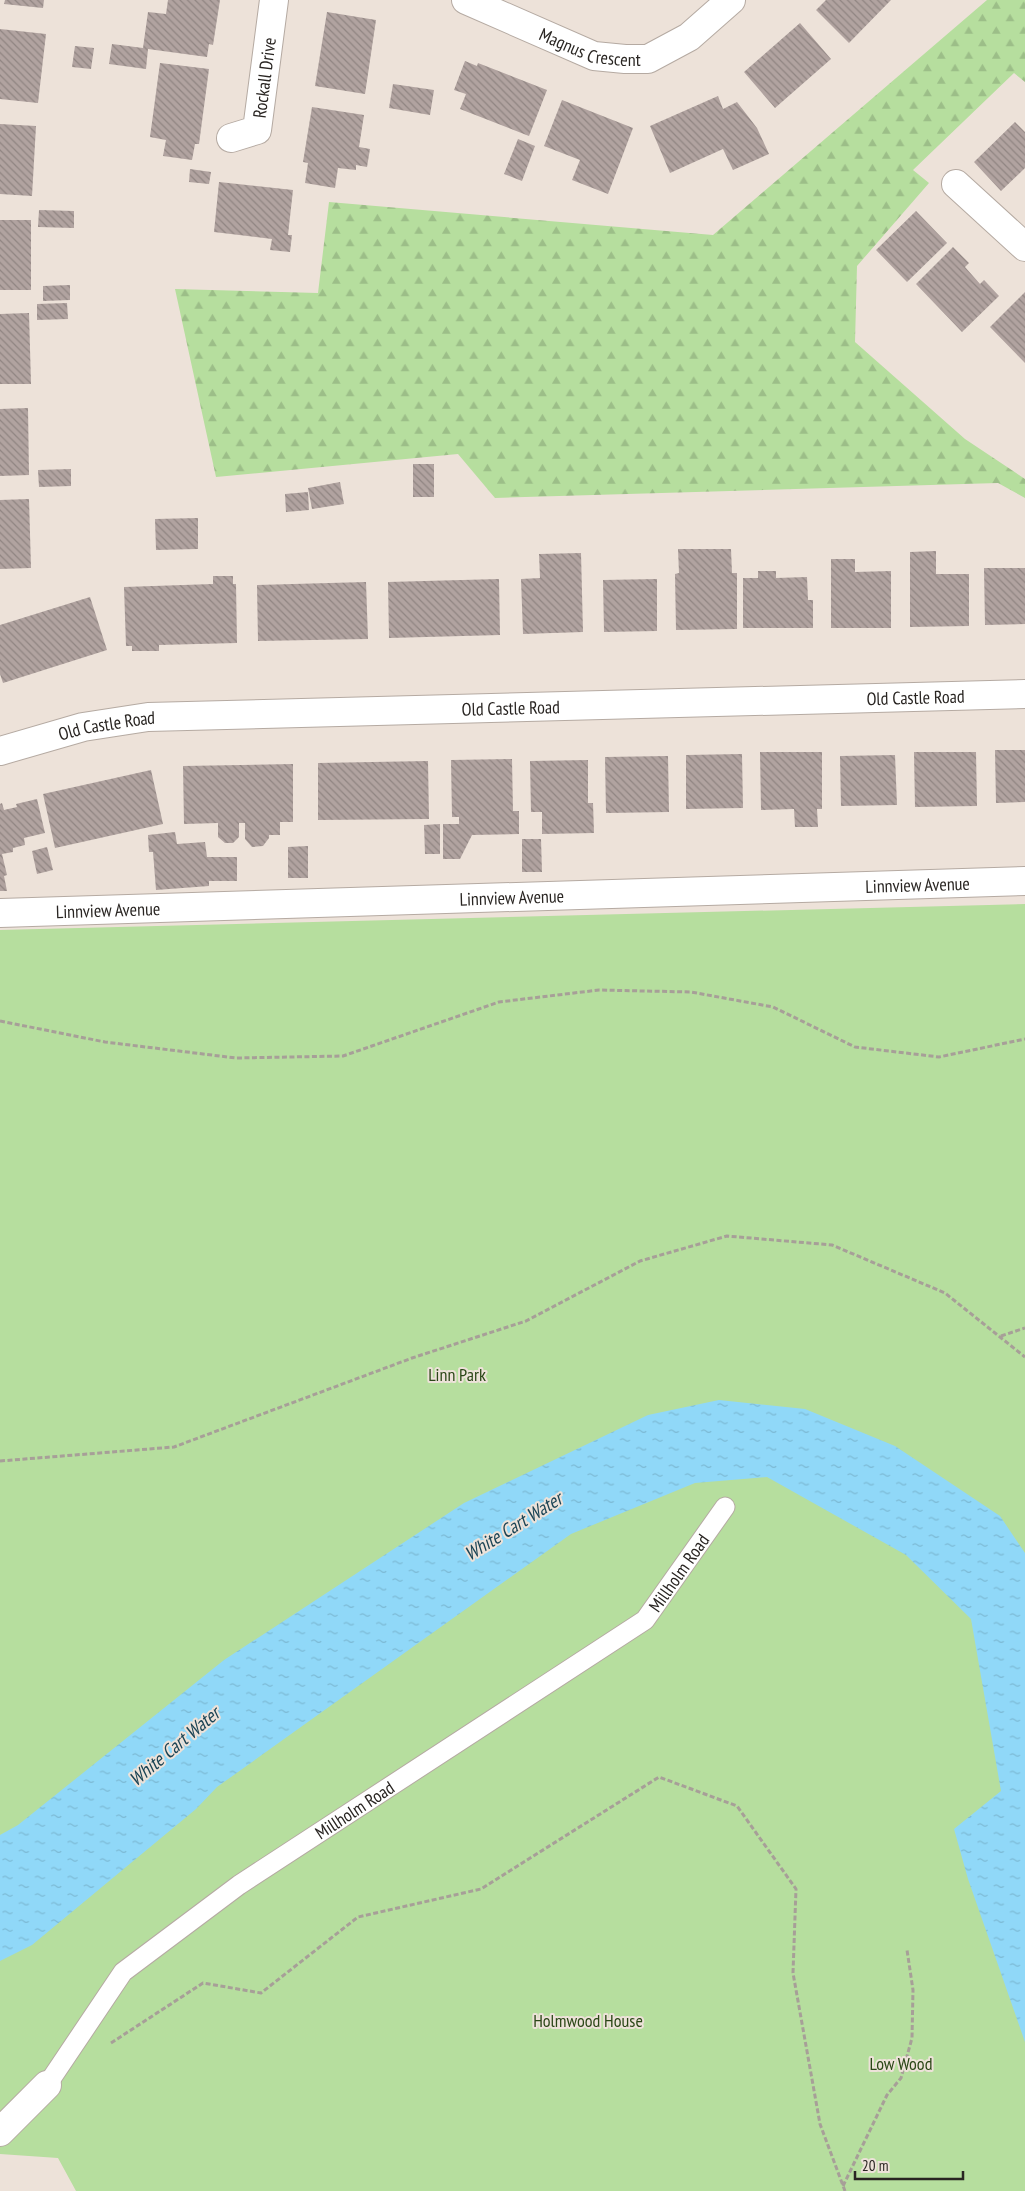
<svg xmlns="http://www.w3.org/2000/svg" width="1025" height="2191" font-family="'PT Sans Narrow',sans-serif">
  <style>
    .forest { fill: url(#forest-firs) }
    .park { fill: #b6de9e }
    .water { fill: url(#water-ripples) }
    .building { fill: url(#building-back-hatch) }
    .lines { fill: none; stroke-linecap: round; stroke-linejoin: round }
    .service-casing { stroke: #b5aaa2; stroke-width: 21 }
    .minor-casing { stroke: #b5aaa2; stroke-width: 30 }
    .tertiary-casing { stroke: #b5aaa2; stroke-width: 30 }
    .path { stroke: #a79f98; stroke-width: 3; stroke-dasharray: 5 2.5; stroke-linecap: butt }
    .service { stroke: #fff; stroke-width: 19 }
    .minor { stroke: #fff; stroke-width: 28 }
    .tertiary { stroke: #fff; stroke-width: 28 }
    .labels { text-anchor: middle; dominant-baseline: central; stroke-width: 4; stroke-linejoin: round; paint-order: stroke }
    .street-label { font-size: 18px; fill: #292522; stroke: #ede2d9 }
    .park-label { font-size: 18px; fill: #2b4717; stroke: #ede2d9 }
    .water-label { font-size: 19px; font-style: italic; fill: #1b4455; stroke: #ede2d9 }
  </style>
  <defs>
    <pattern id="forest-firs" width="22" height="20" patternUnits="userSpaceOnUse" patternTransform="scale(1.25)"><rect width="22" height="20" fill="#b6de9e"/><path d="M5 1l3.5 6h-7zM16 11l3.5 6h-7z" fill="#9cbe88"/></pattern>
    <pattern id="water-ripples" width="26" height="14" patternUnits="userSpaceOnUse" patternTransform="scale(1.25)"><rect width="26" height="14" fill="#90d8f8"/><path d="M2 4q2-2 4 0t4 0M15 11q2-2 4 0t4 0" fill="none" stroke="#7cb9d4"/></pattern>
    <pattern id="building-back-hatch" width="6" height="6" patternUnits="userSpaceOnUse" patternTransform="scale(1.25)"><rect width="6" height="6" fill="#b1a3a0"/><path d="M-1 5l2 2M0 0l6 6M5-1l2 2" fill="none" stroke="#908582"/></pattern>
  </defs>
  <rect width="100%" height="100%" fill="#ede2d9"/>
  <path class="forest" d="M987,0H1025V82L1014,73L913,170L929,183L857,266L855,342L965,439L1025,479V498L998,483L495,498L458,454L216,477L175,289L318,293L329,202L713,235Z"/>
  <path class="park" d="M1025,904V2191H76L58,2158L0,2154V930Z"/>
  <path class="water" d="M719,1400L805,1409L895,1446L1000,1516L1025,1553V2042L968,1879L954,1829L1001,1791L971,1619L906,1555L767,1477L695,1483L571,1534L217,1787L196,1809L32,1945L0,1961V1835L18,1825L224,1660L464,1503L648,1415Z"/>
  <path class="building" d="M5,0H44L43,8L4,4Z
    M168,0H220L213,45L209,44L207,57L148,49L146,69L109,64L112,44L143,48L148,12L166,14Z
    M826,0H891L849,43L816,10Z
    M327,12L376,20L365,94L315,86Z
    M800,23L831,59L775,108L744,72Z
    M0,29L46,34L38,103L0,99Z
    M75,46L94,48L91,69L72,67Z
    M465,61L477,66L478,63L547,90L529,136L460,109L466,94L454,90Z
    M160,63L209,69L199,144H195L192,160L163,156L166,140L150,137Z
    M393,84L434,90L430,115L389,108Z
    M718,96L723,109L737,102L757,128L769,154L733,170L723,149L670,173L650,126Z
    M562,100L633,128L608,194L572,180L580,160L544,146Z
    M312,107L364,115L359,147L370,149L367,167L356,165V170L338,168L335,188L305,183L308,163L303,162Z
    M1015,122L1025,132V168L1001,191L974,162Z
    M0,124L36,126L32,196L0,194Z
    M518,139L535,146L522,181L504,174Z
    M190,169L211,172L209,184L189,182Z
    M219,182L293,190L288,235H292L290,252L270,250L272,239L214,232Z
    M39,210L74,211V228L38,227Z
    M916,211L947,243L907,282L876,250Z
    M0,220H31V290H0Z
    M953,247L969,263L965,267L980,284L984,280L999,296L962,332L916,284Z
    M70,285V300L43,301V286Z
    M1025,292V363L990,327Z
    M67,303L68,319L37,320V304Z
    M29,313L31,384H0V314Z
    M28,408L29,475L0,476V409Z
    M413,464H434V497H413Z
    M71,469V486L39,487L38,470Z
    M340,482L344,504L312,509L308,488Z
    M308,492L309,510L286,512L285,494Z
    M29,499L31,568L0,569V500Z
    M198,518V549L156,550L155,519Z
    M678,549H731L732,573H737V629L676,630L675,574L679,573Z
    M936,551V574H969V626L910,627V552Z
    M581,553L583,632L523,634L521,579L540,578L539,554Z
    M831,559H855V572L891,571V628H831Z
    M984,568H1025V624L985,625Z
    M758,571H776V578L807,577L808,600H813V628H743V578H758Z
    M213,576H233V584H236L237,643L159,645V651H132V646H126L124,587L213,584Z
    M499,579L500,635L389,638L388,582Z
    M657,579V631L604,632L603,580Z
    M366,582L368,639L258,641L257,585Z
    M90,597L107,650L3,683L0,674V625Z
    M995,750H1025V802L996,803Z
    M760,752H822V809H817L818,827H795L794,809L761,810Z
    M914,752H976L977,806L915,807Z
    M742,754L743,808L686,809V755Z
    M895,755L897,805L841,806L840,756Z
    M668,756L669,812L606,813L605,757Z
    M512,759L513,811H519V834L472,835L460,859H443V824H459V817H452L451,760Z
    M588,760V803H593L594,833L542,834V812H531L530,761Z
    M428,761L429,819L318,820V763Z
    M293,764V822H280V835H269V838L263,846L252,847L245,839V823H239V837L233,843H225L218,837V823L184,824L183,766Z
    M151,770L163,824L55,848L43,794Z
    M37,799L45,833L24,838L25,845L13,848V852L2,854L7,875L4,876L7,891H0V804L2,803L4,810L17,807L16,804Z
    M440,824V854H425L424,825Z
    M175,832L177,844L205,842L207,857H237V881H209V886L156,890L153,852H149L148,835Z
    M522,839H541L542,872H522Z
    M308,846V878H288V847Z
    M47,847L53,870L37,874L32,851Z"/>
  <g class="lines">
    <g class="service-casing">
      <g id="service">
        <path id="s1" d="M47,2085L123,1972L239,1885L645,1620L725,1507"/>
      </g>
    </g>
    <g class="minor-casing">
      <g id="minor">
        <path id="s2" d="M466,0L594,56L625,59H648L689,37L731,0"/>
        <path id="s3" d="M231,138L257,130L274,0"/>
        <path d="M956,184L1025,247"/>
        <path id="s4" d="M0,751L83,727L148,717L1025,694"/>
        <path d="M0,2132L47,2085"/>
      </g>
    </g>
    <g class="tertiary-casing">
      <g id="tertiary">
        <path id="s5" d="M0,913L1025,881"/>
      </g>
    </g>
    <path class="path" d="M0,1021L105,1042L236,1058L343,1056L499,1002L599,990L691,992L773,1007L855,1047L939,1057L1025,1039
      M1001,1336L1025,1328
      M0,1461L174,1447L412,1358L526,1321L640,1261L727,1236L832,1245L945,1293L1025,1357
      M111,2043L203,1983L261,1993L358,1917L481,1889L659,1777L737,1806L796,1889L793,1973L820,2124L845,2191
      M843,2186L887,2095L901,2078L912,2038L913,1990L907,1950"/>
    <use href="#service" class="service"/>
    <use href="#minor" class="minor"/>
    <use href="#tertiary" class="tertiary"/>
  </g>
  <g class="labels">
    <g class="street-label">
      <text stroke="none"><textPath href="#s2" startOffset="134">Magnus Crescent</textPath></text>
      <text stroke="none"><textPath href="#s3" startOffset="80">Rockall Drive</textPath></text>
      <text stroke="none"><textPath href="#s4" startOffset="920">Old Castle Road</textPath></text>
      <text stroke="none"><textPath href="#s4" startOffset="515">Old Castle Road</textPath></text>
      <text stroke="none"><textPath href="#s4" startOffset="110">Old Castle Road</textPath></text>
      <text stroke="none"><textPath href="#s5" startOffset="918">Linnview Avenue</textPath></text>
      <text stroke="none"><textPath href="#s5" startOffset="512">Linnview Avenue</textPath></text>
      <text stroke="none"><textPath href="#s5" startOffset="108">Linnview Avenue</textPath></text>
      <text stroke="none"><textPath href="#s1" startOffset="824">Millholm Road</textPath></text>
      <text stroke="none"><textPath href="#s1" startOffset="419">Millholm Road</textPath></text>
    </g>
    <g class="park-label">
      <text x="457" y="1374">Linn Park</text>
      <text x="588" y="2020">Holmwood House</text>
      <text x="901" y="2063">Low Wood</text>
    </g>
    <g class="water-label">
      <text transform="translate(513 1526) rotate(-32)">White Cart Water</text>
      <text transform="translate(174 1746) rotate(-40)">White Cart Water</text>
    </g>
  </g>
  <path d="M855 2171v8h108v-8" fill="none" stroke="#292522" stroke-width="2.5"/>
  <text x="862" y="2171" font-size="15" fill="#292522" stroke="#ede2d9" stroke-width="4" paint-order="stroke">20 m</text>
</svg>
